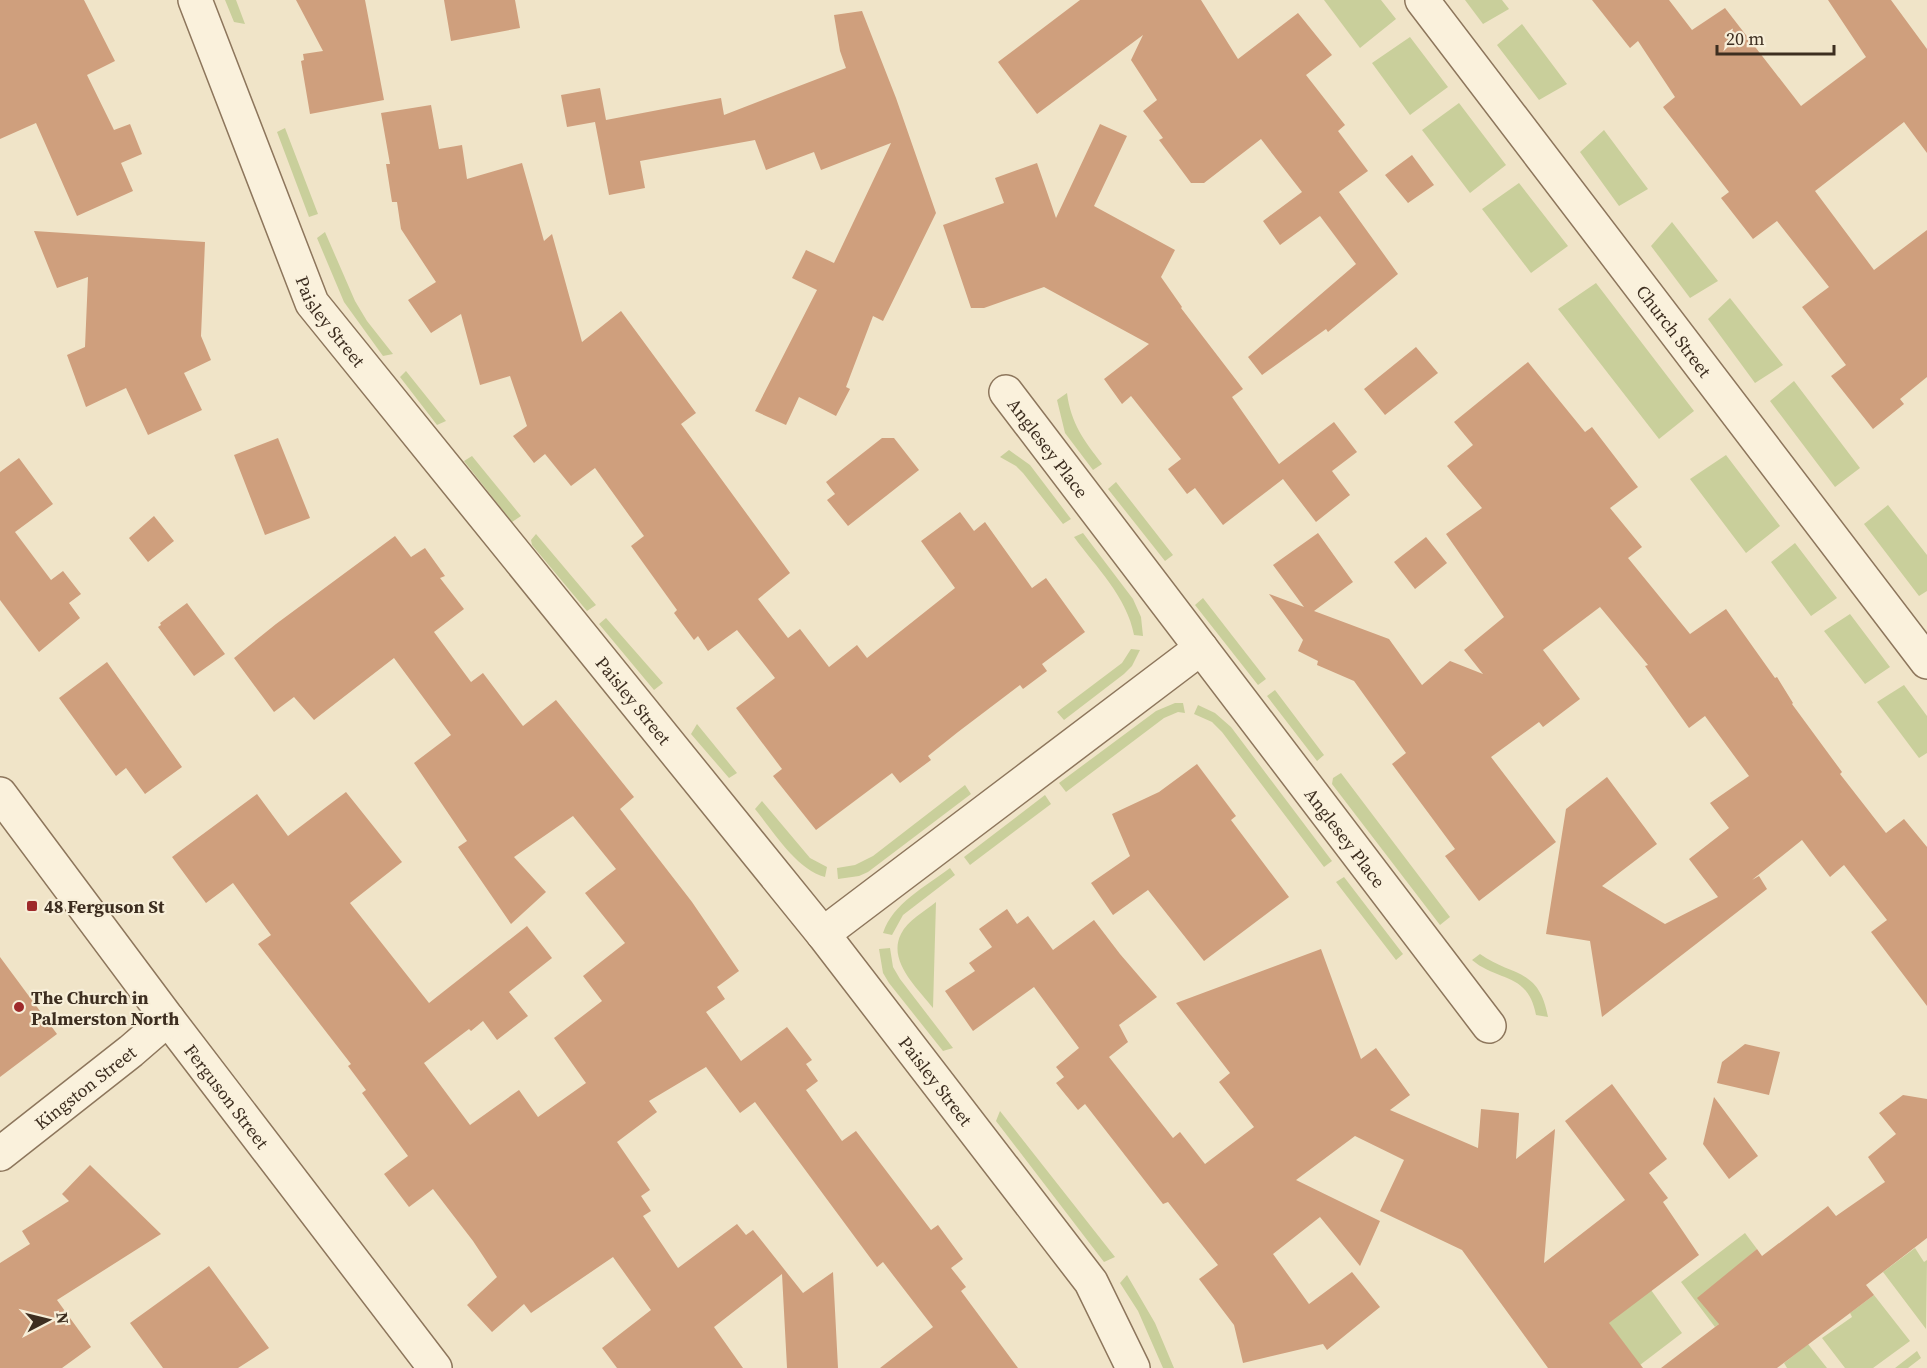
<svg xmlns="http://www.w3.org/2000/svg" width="1927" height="1368" font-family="'Source Serif 4',serif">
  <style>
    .green { fill: #c9cf9b }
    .building { fill: #cf9f7d }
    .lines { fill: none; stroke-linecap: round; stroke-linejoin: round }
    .minor-casing { stroke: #8d765c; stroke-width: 36 }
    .minor { stroke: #faf1dc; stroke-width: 33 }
    .poi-dot { fill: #9e2a2b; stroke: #f7eed8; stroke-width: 2 }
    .labels { text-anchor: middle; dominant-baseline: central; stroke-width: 4.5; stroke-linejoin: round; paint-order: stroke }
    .street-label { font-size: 18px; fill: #3d2e20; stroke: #f7eed8 }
    .poi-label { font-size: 18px; font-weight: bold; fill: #3d2e20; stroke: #f7eed8; text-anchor: start }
  </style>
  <rect width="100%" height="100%" fill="#f0e4c8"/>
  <path class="green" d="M225,0H236L245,24L234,22Z
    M1324,0H1381L1396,19L1360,48Z
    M1465,0H1502L1509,9L1483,24Z
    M1522,24L1567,84L1539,100L1497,45Z
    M1410,37L1448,87L1410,115L1372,63Z
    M1459,103L1506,165L1470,193L1422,130Z
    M285,128L318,214L309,217L277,132Z
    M1604,130L1648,189L1619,206L1580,152Z
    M1519,183L1568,246L1531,273L1482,209Z
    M1672,222L1718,281L1690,298L1651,246Z
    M325,232L355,301L367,321L393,354L383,356L344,302L317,238Z
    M1596,283L1694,411L1659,439L1558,309Z
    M1730,298L1783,365L1755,383L1708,319Z
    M406,371L446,421L437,425L400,377Z
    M1794,381L1860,468L1835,487L1770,401Z
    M1067,393C1071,424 1084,440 1102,464L1093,470L1065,433L1057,400Z
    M1009,450L1030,465L1071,519L1063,524L1023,473L1016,466L1000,457Z
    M1726,455L1780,526L1746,553L1690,479Z
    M472,456L521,516L512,522L464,461Z
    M1116,482L1173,555L1165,561L1108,489Z
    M1888,505L1927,555V591L1919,596L1864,524Z
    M1083,533L1133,599L1141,617L1143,636L1134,635C1127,597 1096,567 1074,537Z
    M536,534L596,605L587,611L532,545L531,540Z
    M1795,543L1837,598L1811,616L1771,562Z
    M1203,598L1266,679L1258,685L1195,605Z
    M1850,614L1890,667L1865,684L1824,631Z
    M606,618L663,683L654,690L599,624Z
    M1131,649L1140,650L1132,666L1124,674L1064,720L1057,712L1122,663Z
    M1904,685L1927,716V753L1919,758L1877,702Z
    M1275,690L1324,755L1317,761L1267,696Z
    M1175,703H1183L1185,713L1178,712L1164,718L1066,792L1059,783L1156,711Z
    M1198,705L1215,713L1231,727L1332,861L1324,867L1222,732L1212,722L1194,714Z
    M697,724L737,773L729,778L691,734Z
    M1341,773L1450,917L1440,925L1332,784L1333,778Z
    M965,785L971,794L868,872L859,876L838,879L837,868L855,865L873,856Z
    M1045,795L1051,804L970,865L964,857Z
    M762,801L810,858L827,867L825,877C796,869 773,831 755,809Z
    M950,868L955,875L903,915L892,935L883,933C893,903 925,887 950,868Z
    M1344,877L1403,954L1396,960L1336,882Z
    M936,902L933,1008C918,989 887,961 901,934C907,921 925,911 936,902Z
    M890,948L893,967L900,979L953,1048L943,1051L889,983L883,973L879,949Z
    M1480,954C1512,977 1539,967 1548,1017L1536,1015C1528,972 1498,982 1472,960Z
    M1000,1111L1115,1257L1104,1262L996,1121Z
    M1745,1233L1757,1249L1743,1261L1755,1295L1715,1327L1681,1282Z
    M1915,1248L1924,1262L1927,1260L1926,1329L1883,1272Z
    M1633,1265L1682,1333L1640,1365L1584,1291Z
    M1127,1275L1155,1323L1174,1368H1163L1138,1311L1120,1283Z
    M1874,1295L1910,1341L1873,1368H1845L1822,1338L1852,1317L1850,1313Z
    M1808,1344L1827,1368H1787L1784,1363Z
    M1917,1351L1921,1358L1908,1368H1895Z"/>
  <path class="building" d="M0,0H84L115,61L87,75L114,130L130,124L142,154L121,163L133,191L77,216L36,123L0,139Z
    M296,0H365L384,100L310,114L301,61L304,60L303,54L323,51Z
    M444,0H515L520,28L451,41Z
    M1080,0H1201L1238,59L1298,13L1332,55L1306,75L1345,125L1338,131L1368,171L1339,192L1398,274L1328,332L1326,329L1262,375L1248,357L1356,264L1320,216L1280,245L1263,221L1302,192L1261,139L1204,183H1191L1159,140L1163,138L1143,111L1157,100L1131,60L1143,35L1037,114L998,62Z
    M1592,0H1669L1692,30L1725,8L1801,106L1866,57L1828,0H1891L1927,49V153L1904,122L1815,191L1874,270L1927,230V377L1900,399L1904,404L1873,429L1831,376L1846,365L1802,307L1829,287L1777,221L1753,239L1721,198L1729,192L1663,107L1675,97L1638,41L1630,48Z
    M862,11L896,98L936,213L883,321L873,316L846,387L850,389L836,416L799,397L786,425L755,411L817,290L792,278L806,250L834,263L891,143L821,170L814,152L766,170L755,140L640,161L645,188L609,195L595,122L567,127L561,95L600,88L606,120L721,98L724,115L846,68L840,51L834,15Z
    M431,105L439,149L462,145L467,179L522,163L544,241L552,234L582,342L621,311L696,413L681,424L790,573L758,599L788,638L800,629L829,667L857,645L867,658L955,588L921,541L960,512L974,531L985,522L1032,588L1046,578L1085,632L1042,664L1047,671L1023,689L1020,685L958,732L928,756L931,760L900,783L892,773L816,830L773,776L782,769L736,708L775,678L737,630L708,651L698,636L694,640L674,613L677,610L631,546L644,536L595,468L571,486L545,454L534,463L513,436L527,426L510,376L480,385L461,314L431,333L408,300L436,282L401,229L397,202H392L386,164H390L381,113Z
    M1100,124L1127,136L1094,206L1175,250L1161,277L1182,307L1181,308L1243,389L1232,397L1279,464L1334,422L1357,452L1332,471L1350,495L1316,522L1283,479L1223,525L1195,488L1187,494L1168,469L1181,459L1131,396L1122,404L1104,379L1149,344L1044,287L984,308H971L943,225L1004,203L995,178L1037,163L1056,218Z
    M1412,155L1434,185L1408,203L1385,175Z
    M34,231L205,242L201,336L211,360L184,373L202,410L148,435L126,388L86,407L67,355L85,347L88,277L57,288Z
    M1416,347L1438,373L1385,415L1364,389Z
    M1528,362L1585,432L1592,427L1638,487L1610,508L1642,547L1628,558L1690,634L1726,609L1775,678L1777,677L1793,703L1792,704L1842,772L1840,774L1886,833L1904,819L1927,847V1006L1871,932L1887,920L1844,865L1830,877L1802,840L1752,880L1759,876L1767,889L1602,1017L1590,941L1546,934L1566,809L1607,777L1657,844L1602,886L1665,924L1718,897L1689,859L1729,828L1710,803L1749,776L1705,716L1689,728L1645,666L1648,665L1600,607L1543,650L1580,699L1543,727L1539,722L1491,757L1556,842L1479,901L1445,856L1455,849L1392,764L1406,753L1354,681L1317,665L1318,661L1298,651L1303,640L1269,594L1304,607L1273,565L1318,533L1353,582L1314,611L1389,639L1422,685L1450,661L1483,674L1464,650L1504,617L1446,534L1482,508L1447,466L1473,445L1454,422Z
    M278,438L310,518L265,535L234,455Z
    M882,438H894L919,470L848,526L827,500L835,494L826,482Z
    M19,458L53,504L15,532L51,580L63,571L81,594L69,603L80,618L39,652L0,600V472Z
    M154,516L174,541L148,562L129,538Z
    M395,536L411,557L425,548L445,576L440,578L464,609L434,632L471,682L483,673L523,726L556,700L634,797L620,809L692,902L739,971L717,987L725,999L706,1012L741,1061L787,1027L812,1060L806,1064L818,1081L806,1090L842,1141L856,1131L931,1230L938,1225L963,1259L951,1268L966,1287L961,1291L1018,1368H880L933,1327L883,1262L877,1267L755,1102L740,1113L706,1067L649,1101L657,1112L617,1142L650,1190L641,1196L651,1211L643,1216L678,1268L737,1224L746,1235L753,1230L803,1293L833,1272L838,1368H787L782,1274L714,1327L743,1368H617L602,1348L651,1310L613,1257L531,1313L524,1304L492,1332L467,1305L497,1277L473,1241L433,1189L409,1207L384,1174L408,1156L362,1093L366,1090L348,1066L351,1064L258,944L271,935L233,883L206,903L172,857L257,794L288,836L346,792L402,862L350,903L429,1003L527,926L552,958L509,992L528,1016L497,1040L483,1021L471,1031L469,1029L424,1063L470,1125L519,1090L538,1117L586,1083L554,1038L602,1001L583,976L625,943L585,893L616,869L573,816L514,857L546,892L511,924L458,847L467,841L414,763L451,735L394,658L314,720L294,697L274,712L234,658L276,624Z
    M1426,537L1447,563L1415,589L1394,562Z
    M187,603L225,654L194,676L158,627L161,625L160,623Z
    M107,662L182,767L145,794L126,768L116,776L59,698Z
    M1197,764L1236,816L1231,820L1289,897L1204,961L1148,890L1113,915L1091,883L1130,856L1112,814L1159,792Z
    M1007,909L1017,924L1028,916L1053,950L1094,920L1120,954L1157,997L1119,1025L1128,1042L1109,1057L1173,1138L1180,1132L1205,1164L1254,1127L1219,1082L1230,1073L1176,1003L1321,949L1361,1059L1376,1048L1410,1095L1390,1110L1478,1148L1481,1109L1519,1113L1516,1159L1555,1129L1544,1263L1625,1200L1565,1121L1612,1084L1667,1159L1649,1173L1668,1198L1663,1202L1699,1255L1609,1323L1643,1368H1548L1462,1250L1380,1211L1404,1160L1355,1136L1296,1180L1380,1221L1360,1266L1320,1217L1273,1254L1309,1304L1352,1272L1380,1307L1327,1350L1323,1344L1243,1363L1234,1325L1199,1279L1218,1265L1168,1202L1163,1204L1085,1104L1078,1110L1056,1083L1064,1077L1056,1067L1079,1048L1034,987L973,1031L945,991L975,971L969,963L992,947L979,929Z
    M0,957L57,1034L0,1077Z
    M1745,1044L1780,1052L1769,1095L1717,1083L1722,1062Z
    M1903,1095L1927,1099V1238L1866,1285L1874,1295L1777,1368H1661L1719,1324L1697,1298L1757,1249L1762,1256L1828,1206L1836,1216L1885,1182L1868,1157L1896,1134L1879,1113Z
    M1714,1097L1758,1156L1729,1179L1703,1144Z
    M90,1165L161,1234L57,1300L91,1347L62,1368H0V1263L30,1244L22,1231L69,1201L62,1194Z
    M209,1266L269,1348L238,1368H163L130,1323Z"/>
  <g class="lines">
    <g class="minor-casing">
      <g id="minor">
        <path id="s1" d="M195,0L312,303L823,934L1091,1282L1133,1368"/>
        <path id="s2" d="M1422,0L1927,662"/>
        <path id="s3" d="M1006,392L1489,1026"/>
        <path id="s4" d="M0,794L168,1019L435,1368"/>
        <path d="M823,934L1201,648"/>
        <path id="s5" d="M0,1154L131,1051L168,1019"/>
      </g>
    </g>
    <use href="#minor" class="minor"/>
  </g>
  <g class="poi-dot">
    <rect x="26" y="900" width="12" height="12" rx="3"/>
    <circle cx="19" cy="1007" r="6"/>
  </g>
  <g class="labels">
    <g class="street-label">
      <text stroke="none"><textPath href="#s1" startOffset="350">Paisley Street</textPath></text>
      <text stroke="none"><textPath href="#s2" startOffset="416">Church Street</textPath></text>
      <text stroke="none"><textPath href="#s3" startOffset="70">Anglesey Place</textPath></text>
      <text stroke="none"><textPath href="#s1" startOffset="836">Paisley Street</textPath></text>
      <text stroke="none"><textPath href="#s3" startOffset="560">Anglesey Place</textPath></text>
      <text stroke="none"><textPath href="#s1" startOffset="1322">Paisley Street</textPath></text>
      <text stroke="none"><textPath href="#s5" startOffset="108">Kingston Street</textPath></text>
      <text stroke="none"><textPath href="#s4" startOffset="378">Ferguson Street</textPath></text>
    </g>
    <g class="poi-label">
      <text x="44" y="906">48 Ferguson St</text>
      <text x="31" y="997">The Church in<tspan x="31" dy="21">Palmerston North</tspan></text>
    </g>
  </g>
  <g transform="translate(48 1320) rotate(83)" stroke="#f7eed8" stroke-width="4.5" paint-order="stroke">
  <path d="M0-4.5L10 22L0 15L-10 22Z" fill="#3d2e20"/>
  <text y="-9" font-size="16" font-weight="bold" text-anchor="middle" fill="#3d2e20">N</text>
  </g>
  <path d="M1717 45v9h117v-9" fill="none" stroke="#3d2e20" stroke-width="3"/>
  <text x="1726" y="45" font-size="18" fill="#3d2e20" stroke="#f7eed8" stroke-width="4.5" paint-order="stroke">20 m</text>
</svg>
